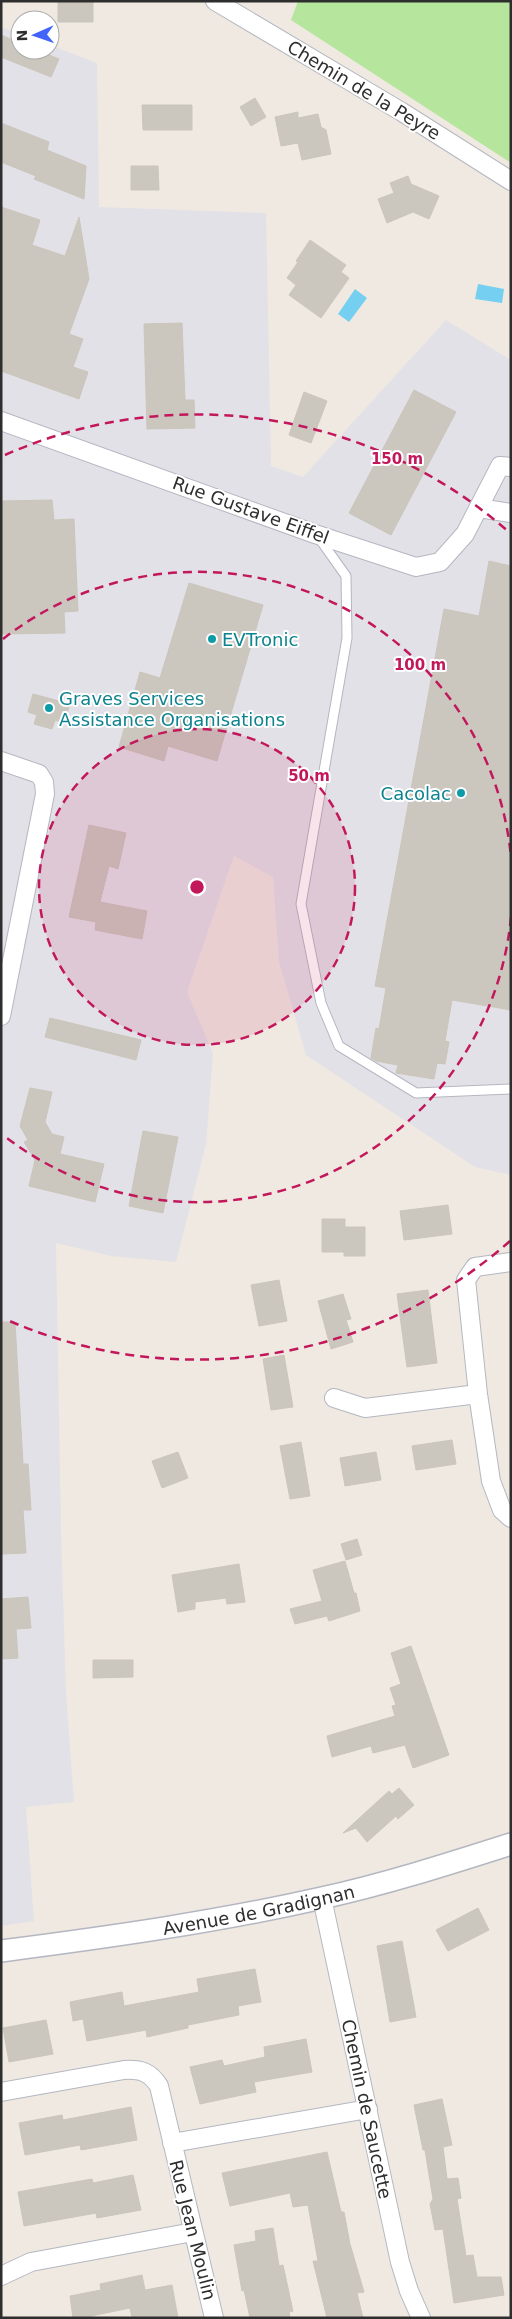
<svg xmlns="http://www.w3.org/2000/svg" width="512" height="2319" font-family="'DejaVu Sans',sans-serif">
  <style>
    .industrial { fill: #e3e1e8 }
    .green { fill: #b6e59e }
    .water { fill: #75cff0 }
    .building { fill: #cbc7bf; stroke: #cbc5ba }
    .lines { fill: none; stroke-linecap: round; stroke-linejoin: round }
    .service-casing { stroke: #b4b7c1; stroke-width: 11 }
    .minor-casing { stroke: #b4b7c1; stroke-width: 20 }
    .tertiary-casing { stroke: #b4b7c1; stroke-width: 24 }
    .service { stroke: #fff; stroke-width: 9 }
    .minor { stroke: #fff; stroke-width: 18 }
    .tertiary { stroke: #fff; stroke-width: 21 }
    .ring { fill: none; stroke: #c2185b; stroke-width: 2.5; stroke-dasharray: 9 6 }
    .culture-dot { fill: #0f9aa8; stroke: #fff; stroke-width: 2 }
    .labels { text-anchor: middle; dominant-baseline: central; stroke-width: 4; stroke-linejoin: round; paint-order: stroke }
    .street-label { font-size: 18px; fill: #2e2e2e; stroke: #fff }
    .culture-label { font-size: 18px; fill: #0d838f; stroke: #fff; text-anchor: start }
    .centre { fill: #c2185b; stroke: #fff; stroke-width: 2.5 }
    .ring-label { font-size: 15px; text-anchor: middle; font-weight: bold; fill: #c2185b; stroke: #fff; stroke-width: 4; stroke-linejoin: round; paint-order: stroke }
  </style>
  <rect width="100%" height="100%" fill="#efe9e1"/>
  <path class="industrial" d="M1,27L20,34V50H50V45L97,63L99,207L266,213L271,466L303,477L446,320L511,360V1175L475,1167L306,1055L279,962L273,877L234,856L187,992L213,1053L206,1144L176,1262L111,1256L56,1243L61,1533L66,1693L74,1802L26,1807L34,1921L1,1926Z"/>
  <path class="green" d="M298,1H511V163L291,20Z"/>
  <path class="water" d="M478,284L504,289L502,303L475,299Z
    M355,289L367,298L349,322L338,314Z"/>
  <path class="building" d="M58,1H93V22H58Z
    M1,35L20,43V50H37L59,59L51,77L1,57Z
    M255,98L266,117L251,126L240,107Z
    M142,105H192V130H143Z
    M298,112V118L318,114L321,127L326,130L331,154L302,160L298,143L281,146L275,117Z
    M1,123L49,142L47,150L86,166L84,199L34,179L36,176L1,162Z
    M131,166H158L159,190H131Z
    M408,176L411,184L439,196L429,219L413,212L387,223L378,199L394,193L390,183Z
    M1,207L40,220L32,245L65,256L79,217L89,279L69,334L83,339L73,367L88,372L79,399L1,371Z
    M310,240L346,265L341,272L349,278L321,318L289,295L296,285L287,278L298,262L296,261Z
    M182,323L185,400H194L195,428L147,429L144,324Z
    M414,390L456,412L391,535L349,513Z
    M304,392L327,401L311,443L289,435Z
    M52,500L54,520L74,519L78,611L64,612L65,633L1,634V501Z
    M489,561L511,566V1010L452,1000L445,1041L449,1042L445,1064L437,1063L434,1079L396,1073L398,1065L376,1061L371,1058L376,1028L379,1029L386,988L375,986L444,609L479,616Z
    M189,583L263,605L217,761L168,746L164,761L119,747L140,672L160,678Z
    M33,694L70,704L64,723L55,720L52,729L34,724L37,715L28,712Z
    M89,825L126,833L118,869L109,866L100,902L147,911L142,939L95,930L96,922L69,917Z
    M50,1018L141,1040L136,1060L45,1037Z
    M30,1088L52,1092L45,1122L52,1134L64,1137L60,1154L104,1164L95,1202L29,1186L35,1160L24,1142L28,1140L20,1126Z
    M143,1131L178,1137L163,1213L129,1206Z
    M448,1205L452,1234L404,1240L400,1211Z
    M322,1219H345V1227H365V1256H344V1252H322Z
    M279,1280L287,1321L259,1326L251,1285Z
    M428,1290L437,1363L407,1367L397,1294Z
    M343,1294L351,1319L346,1320L353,1342L331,1349L318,1301Z
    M1,1322H15L23,1464H28L31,1510H23L26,1553L1,1554Z
    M284,1355L293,1407L271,1410L263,1359Z
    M452,1440L456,1464L416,1470L412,1446Z
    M301,1442L310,1496L290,1499L280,1446Z
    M178,1452L188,1478L162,1488L152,1461Z
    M376,1452L381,1480L345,1486L340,1458Z
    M357,1539L362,1555L346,1560L341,1544Z
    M345,1561L354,1593H356L360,1611L329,1621L327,1616L295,1624L290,1609L322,1601L313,1570Z
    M239,1564L245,1602L227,1604L226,1598L195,1602V1609L178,1612L172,1575Z
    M28,1597L31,1628L16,1629L18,1658L1,1659V1599Z
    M411,1646L449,1755L413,1768L405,1745L373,1753L371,1746L332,1757L327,1736L395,1716L392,1706L396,1705L390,1688L401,1684L391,1653Z
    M93,1660H133V1677L93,1678Z
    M399,1788L414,1805L398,1819L396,1816L367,1842L356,1828L343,1833L389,1791L392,1794Z
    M478,1908L489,1930L448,1951L436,1930Z
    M402,1941L416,2017L390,2022L377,1946Z
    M255,1969L261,2002L238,2006L239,2015L188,2025V2028L147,2037L146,2030L87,2041L83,2019L73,2021L70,2002L122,1992L124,2006L199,1992L197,1979Z
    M46,2020L53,2054L9,2062L3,2028Z
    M306,2039L312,2072L254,2082L256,2092L200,2104L190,2067L222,2060L224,2066L265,2057L264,2047Z
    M442,2099L452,2145L443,2147L447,2179L458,2178L461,2198L457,2199L466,2256L473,2255L477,2277H501L504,2295L454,2303L443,2229L435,2230L430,2204L433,2199L425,2150H423L414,2105Z
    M131,2107L137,2140L81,2150L80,2145L25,2155L19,2123L62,2115L63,2120Z
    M327,2152L341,2212H344L350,2244L364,2292L357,2293L363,2318H327L313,2261H318L308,2205L293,2207L290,2193L230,2206L222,2173Z
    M133,2175L141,2210L97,2218L96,2213L24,2226L18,2192L92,2179L93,2183Z
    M273,2228L279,2266L283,2265L293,2311L289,2312L290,2318H250L244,2290L242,2291L234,2245L256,2241L255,2231Z
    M142,2275L145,2290L172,2285L178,2318H132L130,2308L91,2316V2318H73L70,2296L101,2290L100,2284Z"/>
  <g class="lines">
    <g class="service-casing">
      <path id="service" d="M319,538L346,576L347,638L301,904L321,1003L339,1046L416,1093L511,1089"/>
    </g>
    <g class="minor-casing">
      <path id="minor" d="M215,1L402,112L511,181
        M1,421L315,534L416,567L440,562L465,534L500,466L511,467
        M479,508L511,513
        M1,761L39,774L44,782L45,794L1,1016
        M511,1262L475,1267L466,1280L478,1394L491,1481L502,1510L511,1518
        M334,1398L365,1408L478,1394
        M322,1898L400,2262L409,2291L421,2318
        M1,2092L124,2070C141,2069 150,2072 159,2086L214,2318
        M172,2143L368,2109
        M1,2276L31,2262L193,2232"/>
    </g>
    <g class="tertiary-casing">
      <g id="tertiary">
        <path id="s1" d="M1,1951C109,1937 216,1922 322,1898C386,1884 448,1864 511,1844"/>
      </g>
    </g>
    <use href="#service" class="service"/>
    <use href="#minor" class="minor"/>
    <use href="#tertiary" class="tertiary"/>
  </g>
  <circle cx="197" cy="887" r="158" fill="#c2185b" fill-opacity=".12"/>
  <g class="ring">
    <circle cx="197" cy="887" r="158"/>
    <path d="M511 917A315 315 0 0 1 3 1135M3 639A315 315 0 0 1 511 857"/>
    <path d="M510 1241A473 473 0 0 1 5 1319M5 455A473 473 0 0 1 510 533"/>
  </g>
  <g class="culture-dot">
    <circle cx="212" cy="639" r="5"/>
    <circle cx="49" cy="708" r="5"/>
    <circle cx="461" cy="793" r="5"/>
  </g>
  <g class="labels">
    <g class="street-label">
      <text transform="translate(364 90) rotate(31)">Chemin de la Peyre</text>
      <text transform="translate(251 510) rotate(20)">Rue Gustave Eiffel</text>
      <text stroke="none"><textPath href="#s1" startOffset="261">Avenue de Gradignan</textPath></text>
      <text transform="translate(367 2109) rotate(78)">Chemin de Saucette</text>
      <text transform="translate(193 2230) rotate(76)">Rue Jean Moulin</text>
    </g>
    <g class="culture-label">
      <text x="222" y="639">EVTronic</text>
      <text x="59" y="698">Graves Services<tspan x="59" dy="21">Assistance Organisations</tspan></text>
      <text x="451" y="793" text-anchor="end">Cacolac</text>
    </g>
  </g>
  <circle cx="197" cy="887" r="8" class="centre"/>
  <g class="ring-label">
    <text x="397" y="464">150 m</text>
    <text x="420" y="670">100 m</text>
    <text x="309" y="781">50 m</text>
  </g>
  <rect width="512" height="2319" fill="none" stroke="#2e2e2e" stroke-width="5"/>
  <g transform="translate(35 35) rotate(268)"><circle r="24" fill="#ffffff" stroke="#ababab"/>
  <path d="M0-4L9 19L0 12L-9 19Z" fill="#4264fb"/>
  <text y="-8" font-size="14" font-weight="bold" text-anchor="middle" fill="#2e2e2e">N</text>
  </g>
</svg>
